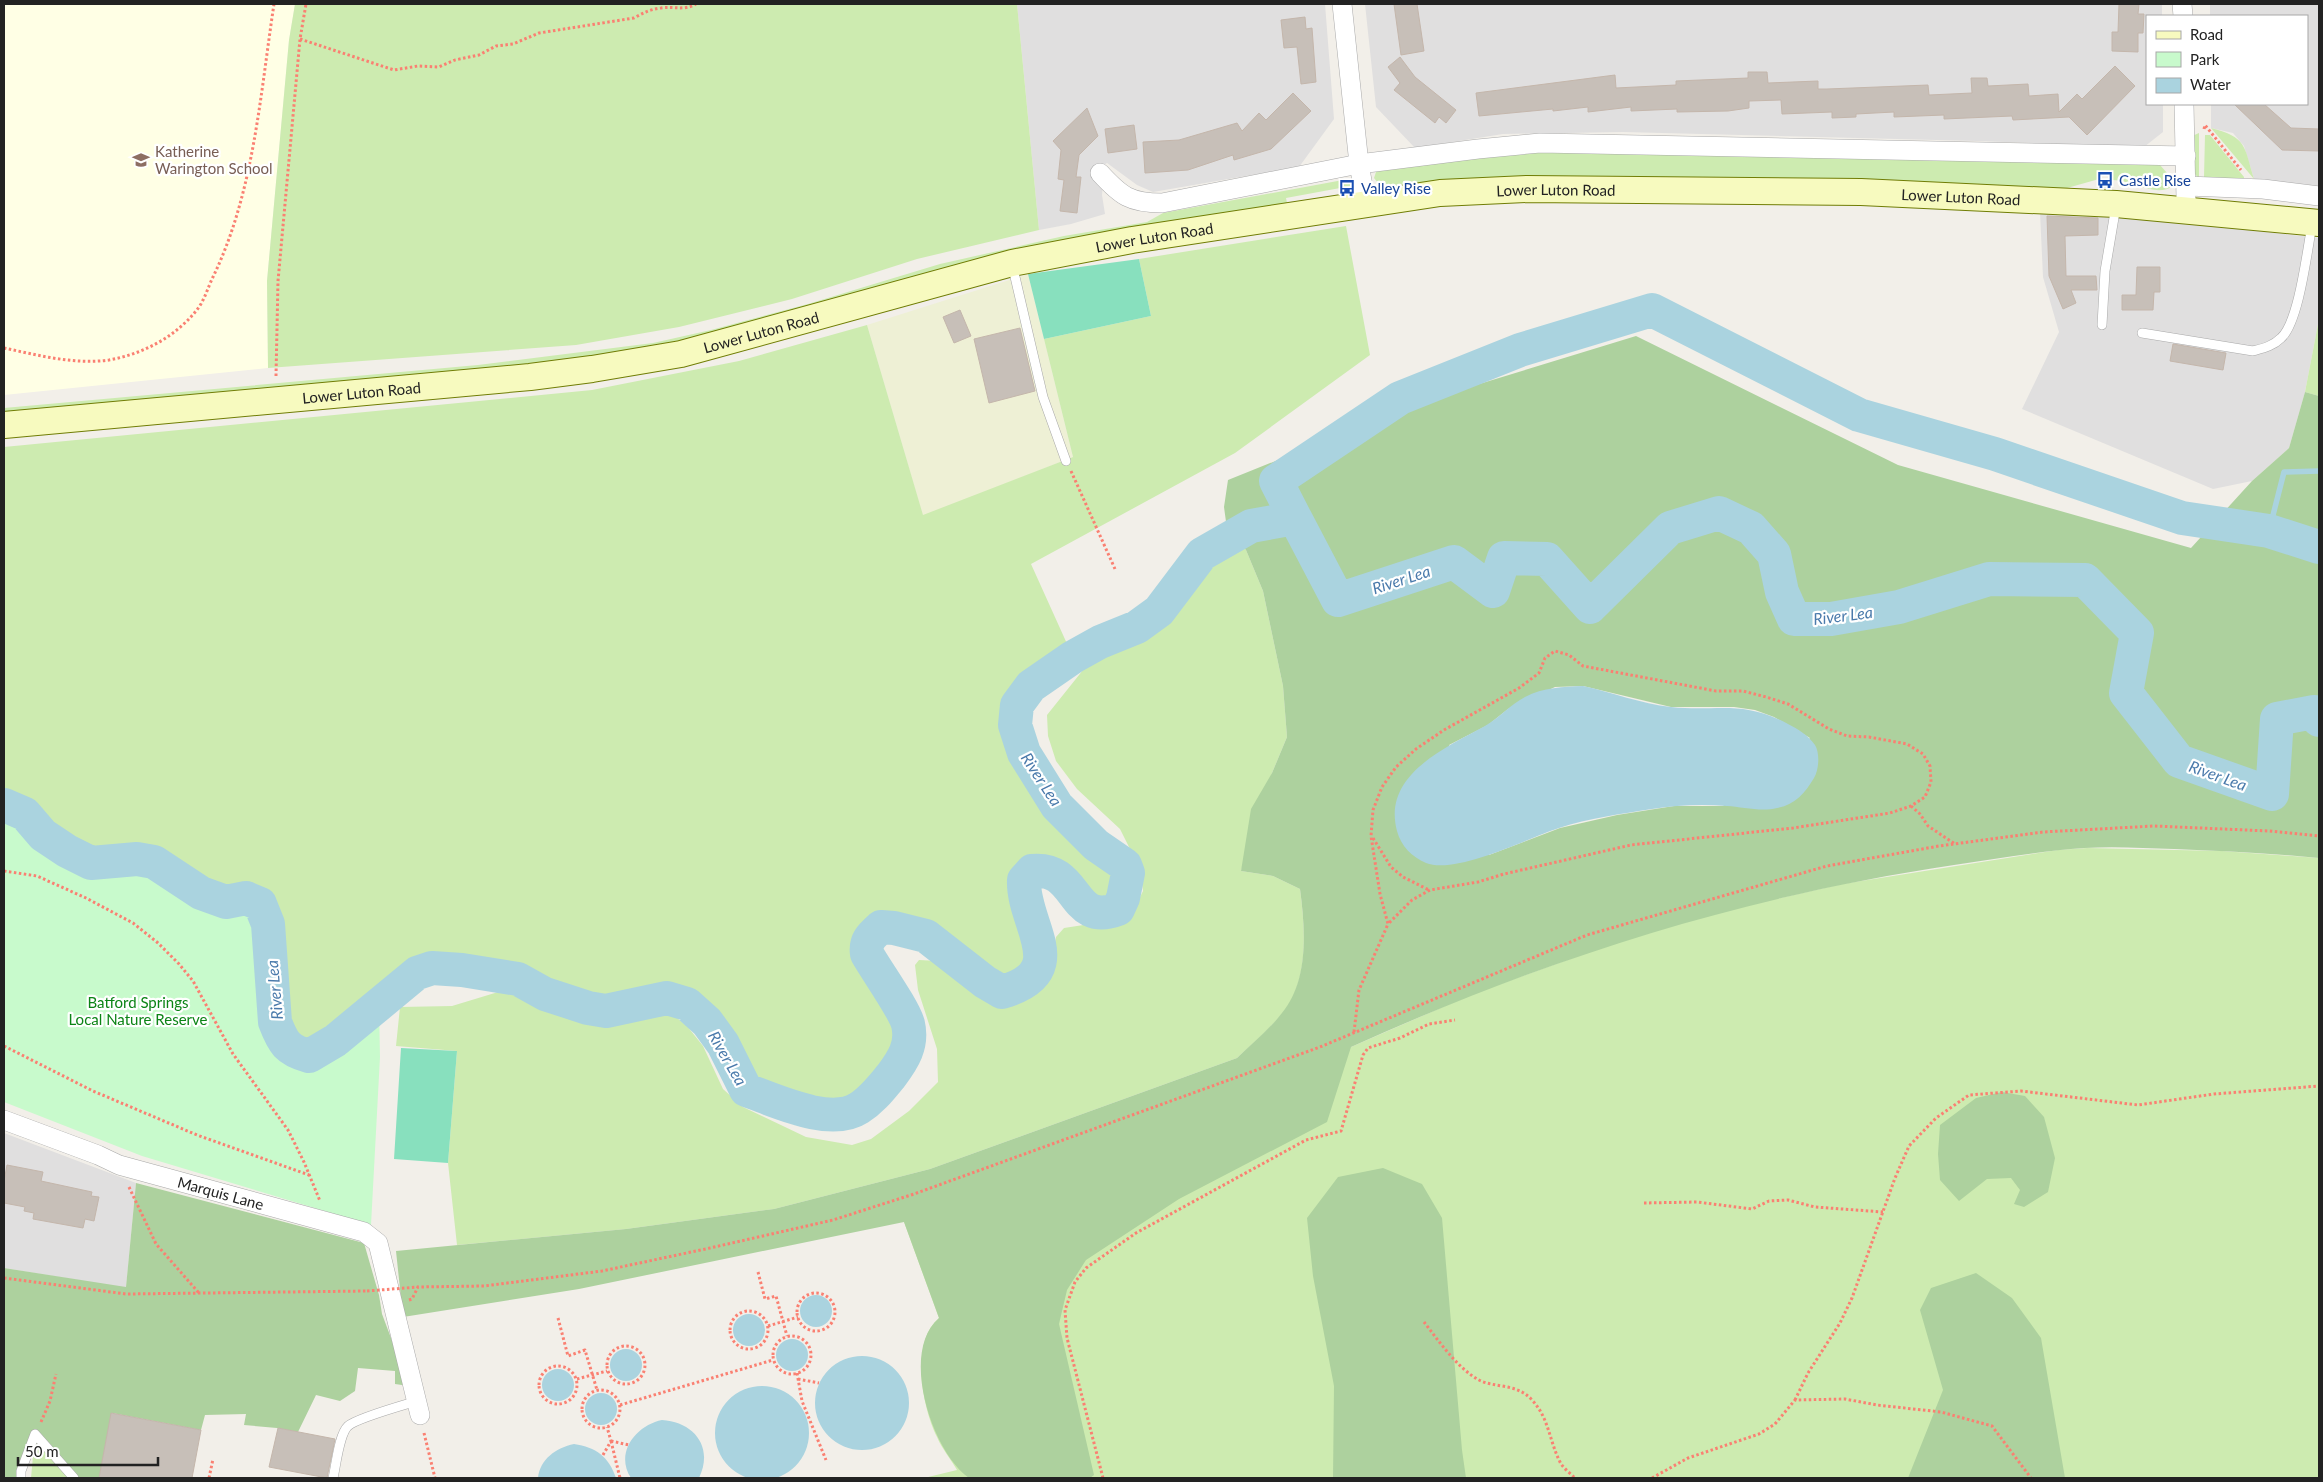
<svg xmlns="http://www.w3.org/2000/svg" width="2323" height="1482" font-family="Lato,sans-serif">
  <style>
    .residential { fill: #e0dfdf }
    .education { fill: #ffffe5 }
    .farmland { fill: #eef0d5 }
    .grass { fill: #cdebb0 }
    .forest { fill: #add19e; fill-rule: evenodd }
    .park { fill: #c8facc }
    .pitch { fill: #88e0be }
    .water { fill: #aad3df }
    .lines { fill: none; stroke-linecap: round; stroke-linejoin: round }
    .stream { stroke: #aad3df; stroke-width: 5.5 }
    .river { stroke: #aad3df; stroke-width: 34 }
    .building { fill: #c7bfb8; stroke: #c4b6ab }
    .service-casing { stroke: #a9a9a9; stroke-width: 10 }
    .minor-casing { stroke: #a9a9a9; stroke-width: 20 }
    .secondary-casing { stroke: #707d05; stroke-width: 28 }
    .path { stroke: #fa8072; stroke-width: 3; stroke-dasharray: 2.5 2.5; stroke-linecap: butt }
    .service { stroke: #fff; stroke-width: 9 }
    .minor { stroke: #fff; stroke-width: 19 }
    .secondary { stroke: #f7fabf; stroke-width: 26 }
    .path-bridge { stroke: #fa8072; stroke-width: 3; stroke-dasharray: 2.5 2.5; stroke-linecap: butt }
    .labels { text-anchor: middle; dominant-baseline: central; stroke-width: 4.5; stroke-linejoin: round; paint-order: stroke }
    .education-label { font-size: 15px; fill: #785e54; stroke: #fff; text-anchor: start }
    .transit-label { font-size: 15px; fill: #164399; stroke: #fff; text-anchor: start }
    .street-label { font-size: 15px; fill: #222; stroke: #fff }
    .park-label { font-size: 15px; fill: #0c8416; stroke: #fff }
    .water-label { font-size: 16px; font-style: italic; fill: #4a7aab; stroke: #fff }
  </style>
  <rect width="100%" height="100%" fill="#f2efe9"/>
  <path class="residential" d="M1017,4H1325L1334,119L1299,167L1153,192L1137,185L1107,163L1095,172L1103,183L1102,195L1105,214L1071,224L1039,230Z
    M1365,4H2162V16H2147V104H2163V132L2144,147L1976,141L1623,132L1503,134L1415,148L1376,107Z
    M2210,4H2319V186L2254,179L2244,146L2233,133L2211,128V104H2307V16H2210Z
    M2040,212L2164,220L2319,238V319L2305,392L2289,448L2252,481L2213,489L2022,409L2059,332L2043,277Z
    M4,1133L136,1183L126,1288L4,1268Z"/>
  <path class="education" d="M4,4H295L289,40L267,281L268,368L4,395Z"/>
  <path class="farmland" d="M1028,274L1073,457L923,516L867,325Z"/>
  <path class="grass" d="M295,4H1017L1039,230L917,259L792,299L679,327L576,345L268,368L267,281L289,40Z
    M2211,128C2247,137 2244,146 2254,179Z
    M2199,133V179L2191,169L2190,137Z
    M2205,135H2210L2244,177V181H2206L2204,177Z
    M1537,149L2160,165L2174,181L2173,186C2156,198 2132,180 2113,180L2112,175H2100L2099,179L2053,192L1387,188L1378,183L1374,178L1377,169Z
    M1343,180L1350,182L1351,186L1286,198L1287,203L631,354L4,416V408L478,365L653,343L711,330L808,304L940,264L1064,236L1147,222L1163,213Z
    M1346,226L1370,355L1235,453L1031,564L1073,657C1053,670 1031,682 1018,703C1003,729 1041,785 1057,806C1068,819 1082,832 1094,844C1103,852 1119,855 1125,865C1132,877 1123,898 1118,909C1070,928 1080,866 1032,871L1024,880C1022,925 1074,971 1002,992L985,982L926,936L894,928L880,927C871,936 865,941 867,954C876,970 904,1009 908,1024C913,1045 903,1060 891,1076C881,1088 872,1100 859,1108C830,1127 775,1100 746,1090L723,1044L707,1022L687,1004L667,998L606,1011L588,1008L545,994L518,979L462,970L432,968L417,973L336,1040L309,1056C287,1050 283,1043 275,1022L268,924L246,898L226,902L201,893L154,862L137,859L91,863L67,851L43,835L25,814L4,805V447L592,390L739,361L867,325L923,515L1073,457L1044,339L1151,316L1139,259Z
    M2319,319V396L2305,392Z
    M1237,540L1246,550L1263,591L1283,686L1287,737L1272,773L1241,871L1273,876L1300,889C1305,927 1309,976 1286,1009C1272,1027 1254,1042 1237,1058L930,1169L774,1209L626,1229L457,1245L448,1163L457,1051L396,1046L400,1007L452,1006L508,989L537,1007L589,1022L605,1023L640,1015L672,1014L687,1026L703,1046L723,1089L743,1107L806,1137L852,1145L871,1139L909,1111L938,1082L937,1049L918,990L915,965L919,960L938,961L971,989L991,1001L1016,999L1040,986L1052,962L1056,937L1064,928L1090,924L1112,928L1129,919L1143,891L1140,869L1120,829L1077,789L1056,761L1048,736L1047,715L1083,670L1113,647L1138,638L1165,618L1179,591L1198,566L1223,547Z
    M2087,848L2222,851L2319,858V1478H924L957,1470C951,1459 942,1449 937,1437C922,1407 910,1342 939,1318L904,1222L1351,1047L1475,993L1620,941L1731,909L1842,884L2058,850Z
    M35,1434L74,1478H31Z"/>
  <path class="forest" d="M1636,336L1898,465L2191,548L2252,481L2289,448L2305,392L2319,396V858C2271,853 2222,851 2174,849C2144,848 2114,846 2084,848C2040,851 1997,859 1954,865C1740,897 1548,958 1351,1047L1327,1122L1179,1199L1086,1260L1067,1290L1059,1324L1094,1475L1090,1478H969C932,1452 899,1352 939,1318L904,1222L579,1289L403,1317L396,1251L626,1229L774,1209L930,1169L1237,1058C1254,1042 1272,1027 1285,1009C1309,976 1305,927 1300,889L1273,876L1241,871L1251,809L1272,773L1287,737L1283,686L1263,591L1246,550L1227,529L1224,507L1228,480L1430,399ZM1583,686L1671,707H1734L1755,710L1774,717L1810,738L1723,806H1674L1617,815L1560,828L1489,855L1449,745L1488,725L1508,709L1555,687Z
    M2002,1092L2025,1096L2044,1117L2055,1158L2048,1192L2024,1207L2014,1204L2020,1190L2011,1178L1987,1179L1959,1201L1940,1180L1938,1154L1940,1125L1976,1098Z
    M1383,1168L1422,1184L1442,1218L1462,1450L1466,1478H1333L1334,1386L1313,1276L1307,1218L1338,1177Z
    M136,1183L364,1243L379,1295L382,1314L409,1386L395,1384V1371L358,1368L355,1391L340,1401L316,1395L298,1432L277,1428L244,1425L246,1414L205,1415L201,1430L112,1413L99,1478H74L35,1433L17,1478H4V1268L126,1287Z
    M1976,1273L2012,1298L2041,1338L2065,1478H1908L1943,1390L1920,1310L1931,1288Z"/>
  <path class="park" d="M4,805L25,814L43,835L67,851L91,862L137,859L154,862L201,893L226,902L246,898L260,904L268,924L275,1022C283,1043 287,1050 309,1056L336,1040L379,1005L380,1057L371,1225L142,1156L4,1102Z"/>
  <path class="pitch" d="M1139,259L1151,316L1044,339L1028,274Z
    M401,1048L457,1051L448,1163L394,1159Z"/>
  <path class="water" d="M1583,686C1612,692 1641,704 1671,707C1718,712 1741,699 1788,724C1798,729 1808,735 1815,745C1820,753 1819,770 1814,778C1805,793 1795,805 1777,808C1762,812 1742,807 1727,806C1702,804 1677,805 1652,809C1621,814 1589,818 1559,828C1528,838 1456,875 1426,863C1412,857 1401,846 1397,831C1382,775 1445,748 1485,726C1499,718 1510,705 1525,697C1543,687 1564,687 1583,686Z
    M800 1311a16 16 0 1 1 32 0a16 16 0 1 1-32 0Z
    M733 1330a16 16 0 1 1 32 0a16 16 0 1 1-32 0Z
    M776 1355a16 16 0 1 1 32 0a16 16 0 1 1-32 0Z
    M610 1365a16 16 0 1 1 32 0a16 16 0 1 1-32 0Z
    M815 1403a47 47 0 1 1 94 0a47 47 0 1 1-94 0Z
    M542 1385a16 16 0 1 1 32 0a16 16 0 1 1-32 0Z
    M715 1433a47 47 0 1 1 94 0a47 47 0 1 1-94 0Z
    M585 1409a16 16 0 1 1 32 0a16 16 0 1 1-32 0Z
    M662,1420C694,1422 714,1447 699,1478H631C614,1452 637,1425 662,1420Z
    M574,1444C596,1447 609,1457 616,1478H538C540,1459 556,1448 574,1444Z"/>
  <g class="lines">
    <path class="stream" d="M2269,531L2284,472L2319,471"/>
    <path class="river" d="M1295,518L1276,481L1400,398L1520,350L1652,310L1859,415L1995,454L2182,518L2269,531L2319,547
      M4,805L25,814L43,835L67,851L91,863L137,859L154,862L201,893L226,902L246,898L260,904L268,924L275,1022C283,1043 287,1050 309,1056L336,1040L417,973L432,968L462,970L518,979L545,994L588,1008L606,1011L667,998L687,1004L707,1022L723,1044L746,1090C775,1100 830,1127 859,1108C872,1100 881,1088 891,1076C903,1060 913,1045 908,1024C904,1009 876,970 867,954C865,941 871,936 881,927L894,928L926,936L985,982L1002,992C1074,971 1022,925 1024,880L1032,871C1080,866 1070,928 1118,909L1123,898L1128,873L1125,865L1096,845L1057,806L1024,753L1015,725L1017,705L1031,686L1073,657L1100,642L1137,627L1159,611L1202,554L1251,526L1295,518L1338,600L1454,562L1493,591L1504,558L1547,559L1590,607L1670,528L1719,513L1751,528L1774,554L1782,592L1794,619H1831L1899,607L1989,579L2085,580L2137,633L2126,693L2179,761L2272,794L2277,719L2314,712L2319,720"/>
  </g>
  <path class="building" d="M1394,4H1417L1424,51L1401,55Z
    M2119,4H2139L2138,14H2144L2143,33H2138V52L2112,51V32H2118Z
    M1305,17L1306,29L1312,28L1316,82L1301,84L1297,47L1284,48L1281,20Z
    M1400,57L1415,77L1456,110L1446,123L1439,117L1435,123L1394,90L1400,83L1388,67Z
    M2115,66L2135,86L2087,135L2069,117L2013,120L2012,116L1944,119V115L1894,117V112L1856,114V117L1832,118V112L1782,114L1781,100L1749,101V108L1728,111L1677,112V109L1631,111V107L1588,112V107L1553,111V109L1479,116L1476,93L1615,75L1616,88L1676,85V81L1748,78V72H1767L1768,83L1818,81V89H1827L1928,85L1929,95L1972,93L1971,78H1987L1988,86L2028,84L2029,96L2058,94L2059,112L2077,94L2082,99Z
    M1293,93L1311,111L1271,149L1234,160L1233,155L1188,170L1145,173L1143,142L1179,140L1237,123L1242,131L1259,113L1266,120Z
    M2234,104H2264L2291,128L2319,129V151L2282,150Z
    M1087,108L1098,136L1079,155L1076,177H1081L1077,213L1060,211L1064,180L1058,179L1061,150L1053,141Z
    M1134,125L1137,149L1108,153L1105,129Z
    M2047,216L2098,218V235L2065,236L2066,276H2096L2097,290H2071L2076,303L2063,309L2049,276Z
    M2137,267H2160V292H2154L2153,310H2122V295H2136Z
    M960,310L971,336L954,343L943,317Z
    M1020,328L1035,391L989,403L974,339Z
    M2173,344L2226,353L2223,370L2170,361Z
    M7,1165L43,1172L41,1181L92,1192L91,1196L99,1197L94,1221L85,1219L83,1228L33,1219L34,1213L24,1211L25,1207L4,1203V1181Z
    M111,1413L201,1430L192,1478H99Z
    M278,1428L335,1439L327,1478L269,1467Z"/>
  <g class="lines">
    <g class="service-casing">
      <path id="service" d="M1012,264L1043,397L1066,461
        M2102,325L2105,271L2116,206
        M2142,333L2253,351C2264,348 2273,346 2281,338C2299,322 2307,251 2312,225
        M21,1478V1471L35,1434L74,1478
        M333,1478C336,1466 339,1434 348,1426C357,1418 404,1405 417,1401"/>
    </g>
    <g class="minor-casing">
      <g id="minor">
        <path d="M1342,4L1359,164L1366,203"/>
        <path d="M2182,4L2183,16"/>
        <path d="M2184,104L2186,199"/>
        <path d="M1100,173C1121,196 1130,203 1162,203L1359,164L1478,149L1540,143L2186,156"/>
        <path d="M2187,186L2263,189L2319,196"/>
        <path id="s1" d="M4,1120L98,1155L119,1165L364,1232L378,1243L420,1415"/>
      </g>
    </g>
    <g class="secondary-casing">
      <g id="secondary">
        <path id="s2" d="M4,425L530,377L592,369L681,354L1012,263L1132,240L1440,193L1527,189L1861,192L2116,204L2319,223"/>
      </g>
    </g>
    <path class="path" d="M300,39L394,70L418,66L439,67L455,60L479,55L496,46L513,44L539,33L634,18C643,13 651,9 661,8C674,6 684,11 696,4
      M2204,129L2205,125L2241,170
      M4,348C37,355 75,365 109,360C143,354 175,337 196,311C204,302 208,287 213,277C254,192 260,96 274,4
      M276,376L278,281L300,39L306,4
      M1071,471L1115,569
      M1911,806L1920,814L1928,826L1955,844
      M1373,838L1391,867L1403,877L1429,890
      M4,871L37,876L86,898L133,923L158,943L179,964L193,981L233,1054L288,1130L304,1162L320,1201
      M1354,1032L1359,990L1388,924L1380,894L1371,836L1373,810L1382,787L1396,767L1416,749L1444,730L1519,688L1539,673L1545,658L1555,651L1569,655L1583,666L1716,691H1743L1766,697L1788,704L1829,729L1847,736L1869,737L1907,744L1923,754L1930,766L1931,782L1925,797L1911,806L1890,813L1793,828L1631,845L1504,874L1478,882L1430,890L1412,900L1388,924
      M4,1046L93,1091L197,1135L309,1175
      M129,1187L156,1244L199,1293
      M1644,1203L1697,1202L1752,1209L1769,1201L1788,1200L1815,1207L1883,1212
      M758,1272L765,1299L776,1296L787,1336
      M4,1278L126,1294L367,1291
      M797 1312a19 19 0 1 1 38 0a19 19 0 1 1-38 0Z
      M409,1300L412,1299L418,1287L484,1286L602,1271L710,1248L833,1220L914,1194L1320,1047L1587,935L1827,866L1939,846L2043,832L2154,826L2269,831L2319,836
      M730 1330a19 19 0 1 1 38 0a19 19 0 1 1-38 0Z
      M558,1318L568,1356L585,1350L597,1390
      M1424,1322C1438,1340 1458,1369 1479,1380C1494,1388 1517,1383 1532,1400C1549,1418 1549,1440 1560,1462C1563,1468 1570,1473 1575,1478
      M768,1326L798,1317
      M773 1355a19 19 0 1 1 38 0a19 19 0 1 1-38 0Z
      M607 1365a19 19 0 1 1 38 0a19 19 0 1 1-38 0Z
      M539 1385a19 19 0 1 1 38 0a19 19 0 1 1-38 0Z
      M797,1373L802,1401L826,1460
      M577,1379L607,1371
      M798,1379L819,1383
      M582 1409a19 19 0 1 1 38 0a19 19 0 1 1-38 0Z
      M1795,1400L1808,1373L1840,1323L1852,1298L1895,1178L1909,1146L1936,1118L1969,1095L2021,1091L2138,1105L2214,1094L2319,1086
      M620,1405L773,1360
      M41,1422L50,1401L56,1374
      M424,1433L435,1478
      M611,1441L620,1478
      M611,1441L629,1445
      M603,1455L611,1441L607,1427
      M209,1478L213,1459
      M1103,1478L1067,1338L1065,1310L1075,1282L1086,1268L1136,1233L1306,1140L1341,1131L1363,1055L1368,1048L1400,1038L1429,1024L1455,1020
      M1652,1478L1688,1458L1759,1434L1775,1424L1795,1400L1845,1399L1877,1405L1941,1412L1992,1426L2031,1478"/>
    <use href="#service" class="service"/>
    <use href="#minor" class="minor"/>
    <use href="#secondary" class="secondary"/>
    <path class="path-bridge" d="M367,1291L418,1287"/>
  </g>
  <defs>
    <g id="school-bare" transform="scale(1.35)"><path d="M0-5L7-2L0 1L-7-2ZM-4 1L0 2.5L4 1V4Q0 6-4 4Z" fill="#8d6e63" stroke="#fff" stroke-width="2.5" paint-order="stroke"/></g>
    <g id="bus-bare" transform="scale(1.35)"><path d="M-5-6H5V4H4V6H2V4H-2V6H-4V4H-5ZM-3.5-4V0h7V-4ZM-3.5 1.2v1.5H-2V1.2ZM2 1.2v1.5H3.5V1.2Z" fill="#1a4fb4" stroke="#fff" stroke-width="2.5" paint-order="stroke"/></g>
  </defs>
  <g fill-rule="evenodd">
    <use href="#school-bare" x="141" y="160"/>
    <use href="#bus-bare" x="2105" y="180"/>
    <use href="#bus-bare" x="1347" y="188"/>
  </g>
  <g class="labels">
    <g class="education-label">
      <text x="155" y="151">Katherine<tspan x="155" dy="17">Warington School</tspan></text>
    </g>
    <g class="transit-label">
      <text x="2119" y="180">Castle Rise</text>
      <text x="1361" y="188">Valley Rise</text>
    </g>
    <g class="street-label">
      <text stroke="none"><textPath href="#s2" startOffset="1574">Lower Luton Road</textPath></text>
      <text stroke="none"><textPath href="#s2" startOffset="1979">Lower Luton Road</textPath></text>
      <text stroke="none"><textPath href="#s2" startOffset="1169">Lower Luton Road</textPath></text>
      <text stroke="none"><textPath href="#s2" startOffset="764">Lower Luton Road</textPath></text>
      <text stroke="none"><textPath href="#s2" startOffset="359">Lower Luton Road</textPath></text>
      <text stroke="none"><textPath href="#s1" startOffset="229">Marquis Lane</textPath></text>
    </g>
    <g class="park-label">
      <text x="138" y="1002">Batford Springs<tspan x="138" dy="17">Local Nature Reserve</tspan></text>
    </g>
    <g class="water-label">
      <text transform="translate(1401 579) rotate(-18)">River Lea</text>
      <text transform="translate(1843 615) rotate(-7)">River Lea</text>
      <text transform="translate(2218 775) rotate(20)">River Lea</text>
      <text transform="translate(1042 779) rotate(57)">River Lea</text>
      <text transform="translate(274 990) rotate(-95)">River Lea</text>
      <text transform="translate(728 1058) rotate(60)">River Lea</text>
    </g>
  </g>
  <rect width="2323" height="1482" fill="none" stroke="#222222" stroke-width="10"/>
  <rect x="2146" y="15" width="162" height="90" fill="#ffffff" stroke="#a7a7a7"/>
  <rect x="2156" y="31" width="25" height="8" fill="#f7fabf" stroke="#a7a7a7"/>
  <text x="2190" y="40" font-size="15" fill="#222222">Road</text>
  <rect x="2156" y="52" width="25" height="15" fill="#c8facc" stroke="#a7a7a7"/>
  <text x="2190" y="65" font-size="15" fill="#222222">Park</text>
  <rect x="2156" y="78" width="25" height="15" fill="#aad3df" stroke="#a7a7a7"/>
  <text x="2190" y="90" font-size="15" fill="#222222">Water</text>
  <path d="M18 1457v8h140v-8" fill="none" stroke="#222222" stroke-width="2.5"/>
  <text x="25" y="1457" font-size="15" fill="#222222" stroke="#ffffff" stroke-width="4" paint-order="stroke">50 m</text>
</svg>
